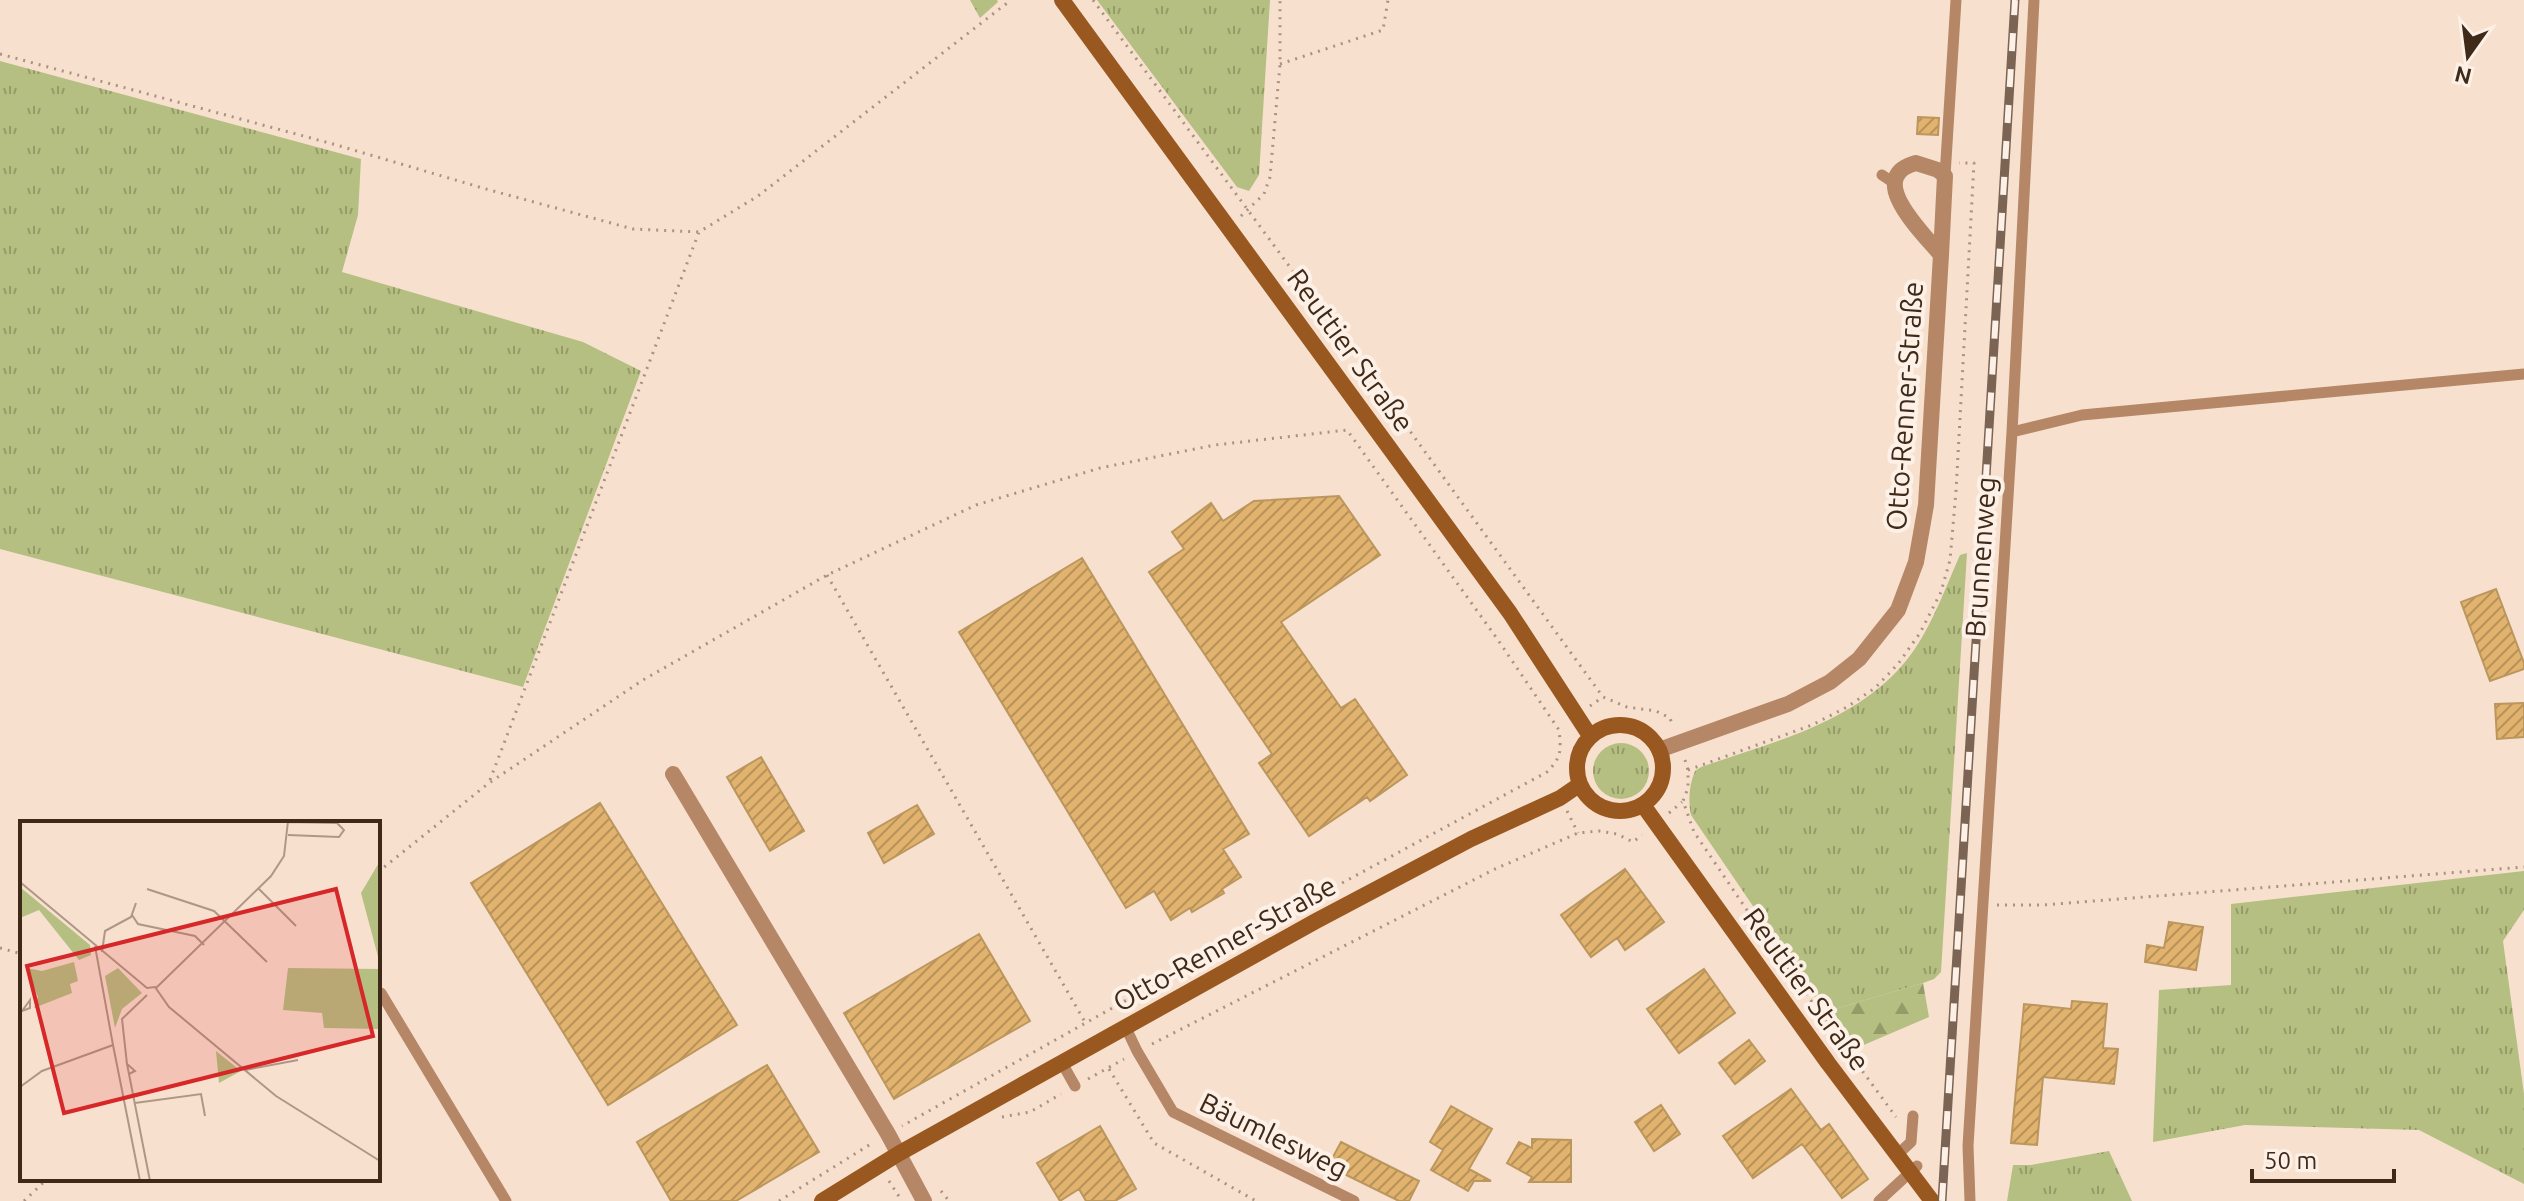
<svg xmlns="http://www.w3.org/2000/svg" width="2524" height="1201" font-family="Ubuntu,sans-serif">
  <style>
    .grass { fill: url(#grass-tufts) }
    .forest { fill: url(#forest-firs) }
    .building { fill: url(#building-hatch); stroke: #bb965d; stroke-width: 2 }
    .lines { fill: none; stroke-linecap: round; stroke-linejoin: round }
    .path { stroke: #a99281; stroke-width: 3; stroke-dasharray: 2 6; stroke-linecap: butt }
    .lane { stroke: #b58766; stroke-width: 11 }
    .street { stroke: #b58766; stroke-width: 16 }
    .secondary { stroke: #995820; stroke-width: 16 }
    .rail-casing { stroke: #7b6453; stroke-width: 9 }
    .rail { stroke: #fcf0e7; stroke-width: 6; stroke-dasharray: 18; stroke-linecap: butt }
    .labels { text-anchor: middle; dominant-baseline: central; stroke-width: 8; stroke-linejoin: round; paint-order: stroke }
    .street-label { font-size: 28px; fill: #3f2918; stroke: #fcf0e7 }
    .inset-road { fill: none; stroke: #ae9786; stroke-width: 2 }
    .view { fill: #d62828; fill-opacity: 0.15; stroke: #d62828; stroke-width: 4 }
    .inset-edge { fill: none; stroke: #3f2918; stroke-width: 4 }
  </style>
  <defs>
    <pattern id="grass-tufts" width="24" height="20" patternUnits="userSpaceOnUse" patternTransform="scale(2)"><rect width="24" height="20" fill="#b4bf81"/><path d="M3 7l-1-3M5 7V3M7 7l1-3M15 17l-1-3M17 17v-4M19 17l1-3" fill="none" stroke="#949b69"/></pattern>
    <pattern id="forest-firs" width="22" height="20" patternUnits="userSpaceOnUse" patternTransform="scale(2)"><rect width="22" height="20" fill="#b4bf81"/><path d="M5 1l3.5 6h-7zM16 11l3.5 6h-7z" fill="#949b69"/></pattern>
    <pattern id="building-hatch" width="6" height="6" patternUnits="userSpaceOnUse" patternTransform="scale(2)"><rect width="6" height="6" fill="#e1b36e"/><path d="M-1 1l2-2M0 6l6-6M5 7l2-2" fill="none" stroke="#b89259"/></pattern>
  </defs>
  <rect width="100%" height="100%" fill="#f8e0cf"/>
  <path class="grass" d="M970,0H997L998,2L980,18Z
    M1097,0H1270L1259,175L1249,191L1237,187Z
    M0,61L361,159L358,215L342,272L583,342L641,371L523,687L0,549Z
    M1967,553L1941,972L1934,979L1923,983L1825,1012L1691,815C1688,799 1689,786 1695,771L1701,767C1770,743 1847,725 1899,669C1928,638 1943,593 1960,555Z
    M1593 771a28 28 0 1 1 56 0a28 28 0 1 1-56 0Z
    M2524,871V910L2503,941L2524,1094V1184L2419,1130L2245,1125L2153,1142L2159,990L2231,985V904Z
    M2109,1151L2132,1201H2007L2013,1165H2031Z"/>
  <path class="forest" d="M1923,983L1929,1017L1852,1050L1825,1012Z"/>
  <path class="building" d="M1918,117L1939,118L1938,135L1917,134Z
    M1339,496L1380,555L1281,622L1341,708L1355,699L1407,775L1370,801L1367,797L1309,836L1259,763L1272,754L1149,572L1184,549L1172,532L1211,503L1223,521L1254,501Z
    M1082,558L1249,834L1223,849L1241,877L1222,889L1224,893L1192,912L1190,908L1171,920L1154,891L1126,908L959,632Z
    M2496,589L2524,663V669L2490,681L2461,602Z
    M2524,703V737L2497,739L2495,704Z
    M761,757L804,831L770,851L727,777Z
    M600,803L737,1025L608,1105L471,883Z
    M917,805L934,834L884,863L868,833Z
    M1625,869L1664,922L1625,950L1617,938L1591,957L1561,915Z
    M2169,922L2203,927L2196,970L2145,962L2147,945L2164,948Z
    M979,934L1030,1021L894,1099L844,1013Z
    M1704,969L1735,1013L1679,1053L1647,1009Z
    M2072,1001L2107,1004L2103,1048L2118,1049L2114,1084L2043,1077L2037,1145L2011,1143L2024,1004L2071,1009Z
    M1749,1040L1765,1061L1735,1084L1719,1063Z
    M767,1065L819,1152L736,1201H671L637,1142Z
    M1791,1089L1821,1130L1829,1124L1868,1179L1842,1198L1802,1144L1753,1178L1723,1136Z
    M1661,1105L1680,1134L1654,1151L1635,1122Z
    M1451,1106L1492,1129L1469,1169L1491,1181H1474L1468,1191L1431,1170L1443,1150L1430,1142Z
    M1100,1126L1136,1189L1115,1201H1086L1079,1189L1060,1201L1037,1163Z
    M1532,1139L1571,1140V1182H1529L1532,1177L1507,1163L1519,1142L1532,1148Z
    M1341,1142L1419,1181L1409,1201H1399L1328,1166Z"/>
  <g class="lines">
    <path class="path" d="M1093,0L1354,354L1603,697L1627,707L1656,711L1670,718L1673,727
      M0,54L333,144L486,189L633,229L699,232
      M1280,64L1383,30L1388,0
      M1241,216L1264,194L1270,177L1280,64V0
      M827,575L1085,1022
      M1590,706L1603,697
      M1685,760L1688,770V788L1683,801L1694,832L1774,950L1896,1117
      M1688,770L1812,725L1847,707L1875,688L1898,664L1920,633L1941,592L1950,560L1956,491L1974,163H1959
      M490,780L699,232L758,196L1011,0
      M1567,811L1578,833
      M1669,813L1682,802
      M378,872L489,783L643,680L827,575L976,505L1100,468L1215,445L1347,430L1498,640L1559,730C1561,750 1562,757 1547,772L1139,993L902,1126
      M1997,905H2043L2524,867
      M0,948L22,954
      M1152,1044L1495,869L1578,833L1599,831L1617,834L1633,842L1642,835
      M1109,1069L1154,1143L1256,1201
      M1088,1079L1124,1059
      M1002,1117L1030,1112L1061,1094
      M889,1181L902,1201
      M941,1191L949,1201
      M24,1201L47,1179
      M779,1201L874,1142"/>
    <path class="lane" d="M1882,175L1894,183
      M1945,176L1956,0
      M2012,432L2034,0
      M381,993L506,1201
      M1126,1028L1137,1051L1173,1112L1354,1201
      M1062,1063L1075,1086
      M1897,1155L1911,1142L1913,1116
      M1879,1201L1917,1166
      M1970,1201L1968,1146L2012,432L2082,415L2524,374"/>
    <path class="street" d="M1916,163L1938,170L1945,176L1941,255C1924,234 1863,177 1916,163Z
      M1659,750L1788,704L1830,682L1859,659L1898,610L1916,562L1926,505L1941,255
      M673,774L888,1134L924,1201"/>
    <path class="secondary" d="M1062,0L1510,613L1590,736
      M1577 768a43 43 0 1 1 86 0a43 43 0 1 1-86 0Z
      M1643,805L1828,1063L1932,1201
      M822,1201L898,1154L1316,921L1471,839L1560,798L1579,785"/>
    <g class="rail-casing">
      <path id="rail" d="M1942,1201L2015,0"/>
    </g>
    <use href="#rail" class="rail"/>
  </g>
  <g class="labels">
    <g class="street-label">
      <text transform="translate(1351 350) rotate(54)">Reuttier Straße</text>
      <text transform="translate(1904 406) rotate(-86)">Otto-Renner-Straße</text>
      <text transform="translate(1980 557) rotate(-86)">Brunnenweg</text>
      <text transform="translate(1224 943) rotate(-29)">Otto-Renner-Straße</text>
      <text transform="translate(1807 989) rotate(54)">Reuttier Straße</text>
      <text transform="translate(1274 1135) rotate(26)">Bäumlesweg</text>
    </g>
  </g>
  <g transform="translate(20 821)">
    <rect width="360" height="360" fill="#f8e0cf"/>
    <path d="M360,40V143L341,72ZM0,66L70,124L71,134L59,139L19,89L0,97ZM54,141L58,160L50,163L52,172L14,187L18,176L6,147L22,150ZM98,147L122,172L102,188L95,207L85,155ZM268,147L360,148V208L304,207L302,192L263,189ZM196,230L221,250L199,262Z" fill="#b4bf81"/>
    <path class="inset-road" d="M268,14L319,16L324,9L317,2L268,1M0,61L127,167L135,166L149,186L256,275L360,340M127,68L194,90L247,141M239,68L276,105M112,94L118,103L175,115L184,124M82,131L85,110L111,96L116,82M136,167L251,55L264,35L268,0M0,190H2L10,187V179L2,190M93,224L120,360M107,243L102,198L127,174M225,249L278,239M109,253L115,250L107,243L130,360M0,266L22,250L93,224L75,125M115,282L181,273L185,295"/>
    <path class="view" d="M316,68L353,215L44,292L7,145Z"/>
    <rect width="360" height="360" class="inset-edge"/>
  </g>
  <g transform="translate(2468 56) rotate(194)" stroke="#fcf0e7" stroke-width="6" paint-order="stroke">
  <path d="M0-6L14 30L0 20L-14 30Z" fill="#3f2918"/>
  <text y="-12" font-size="22" font-weight="bold" text-anchor="middle" fill="#3f2918">N</text>
  </g>
  <path d="M2252 1169v12h142v-12" fill="none" stroke="#3f2918" stroke-width="4"/>
  <text x="2264" y="1169" font-size="24" fill="#3f2918" stroke="#fcf0e7" stroke-width="6" paint-order="stroke">50 m</text>
</svg>
